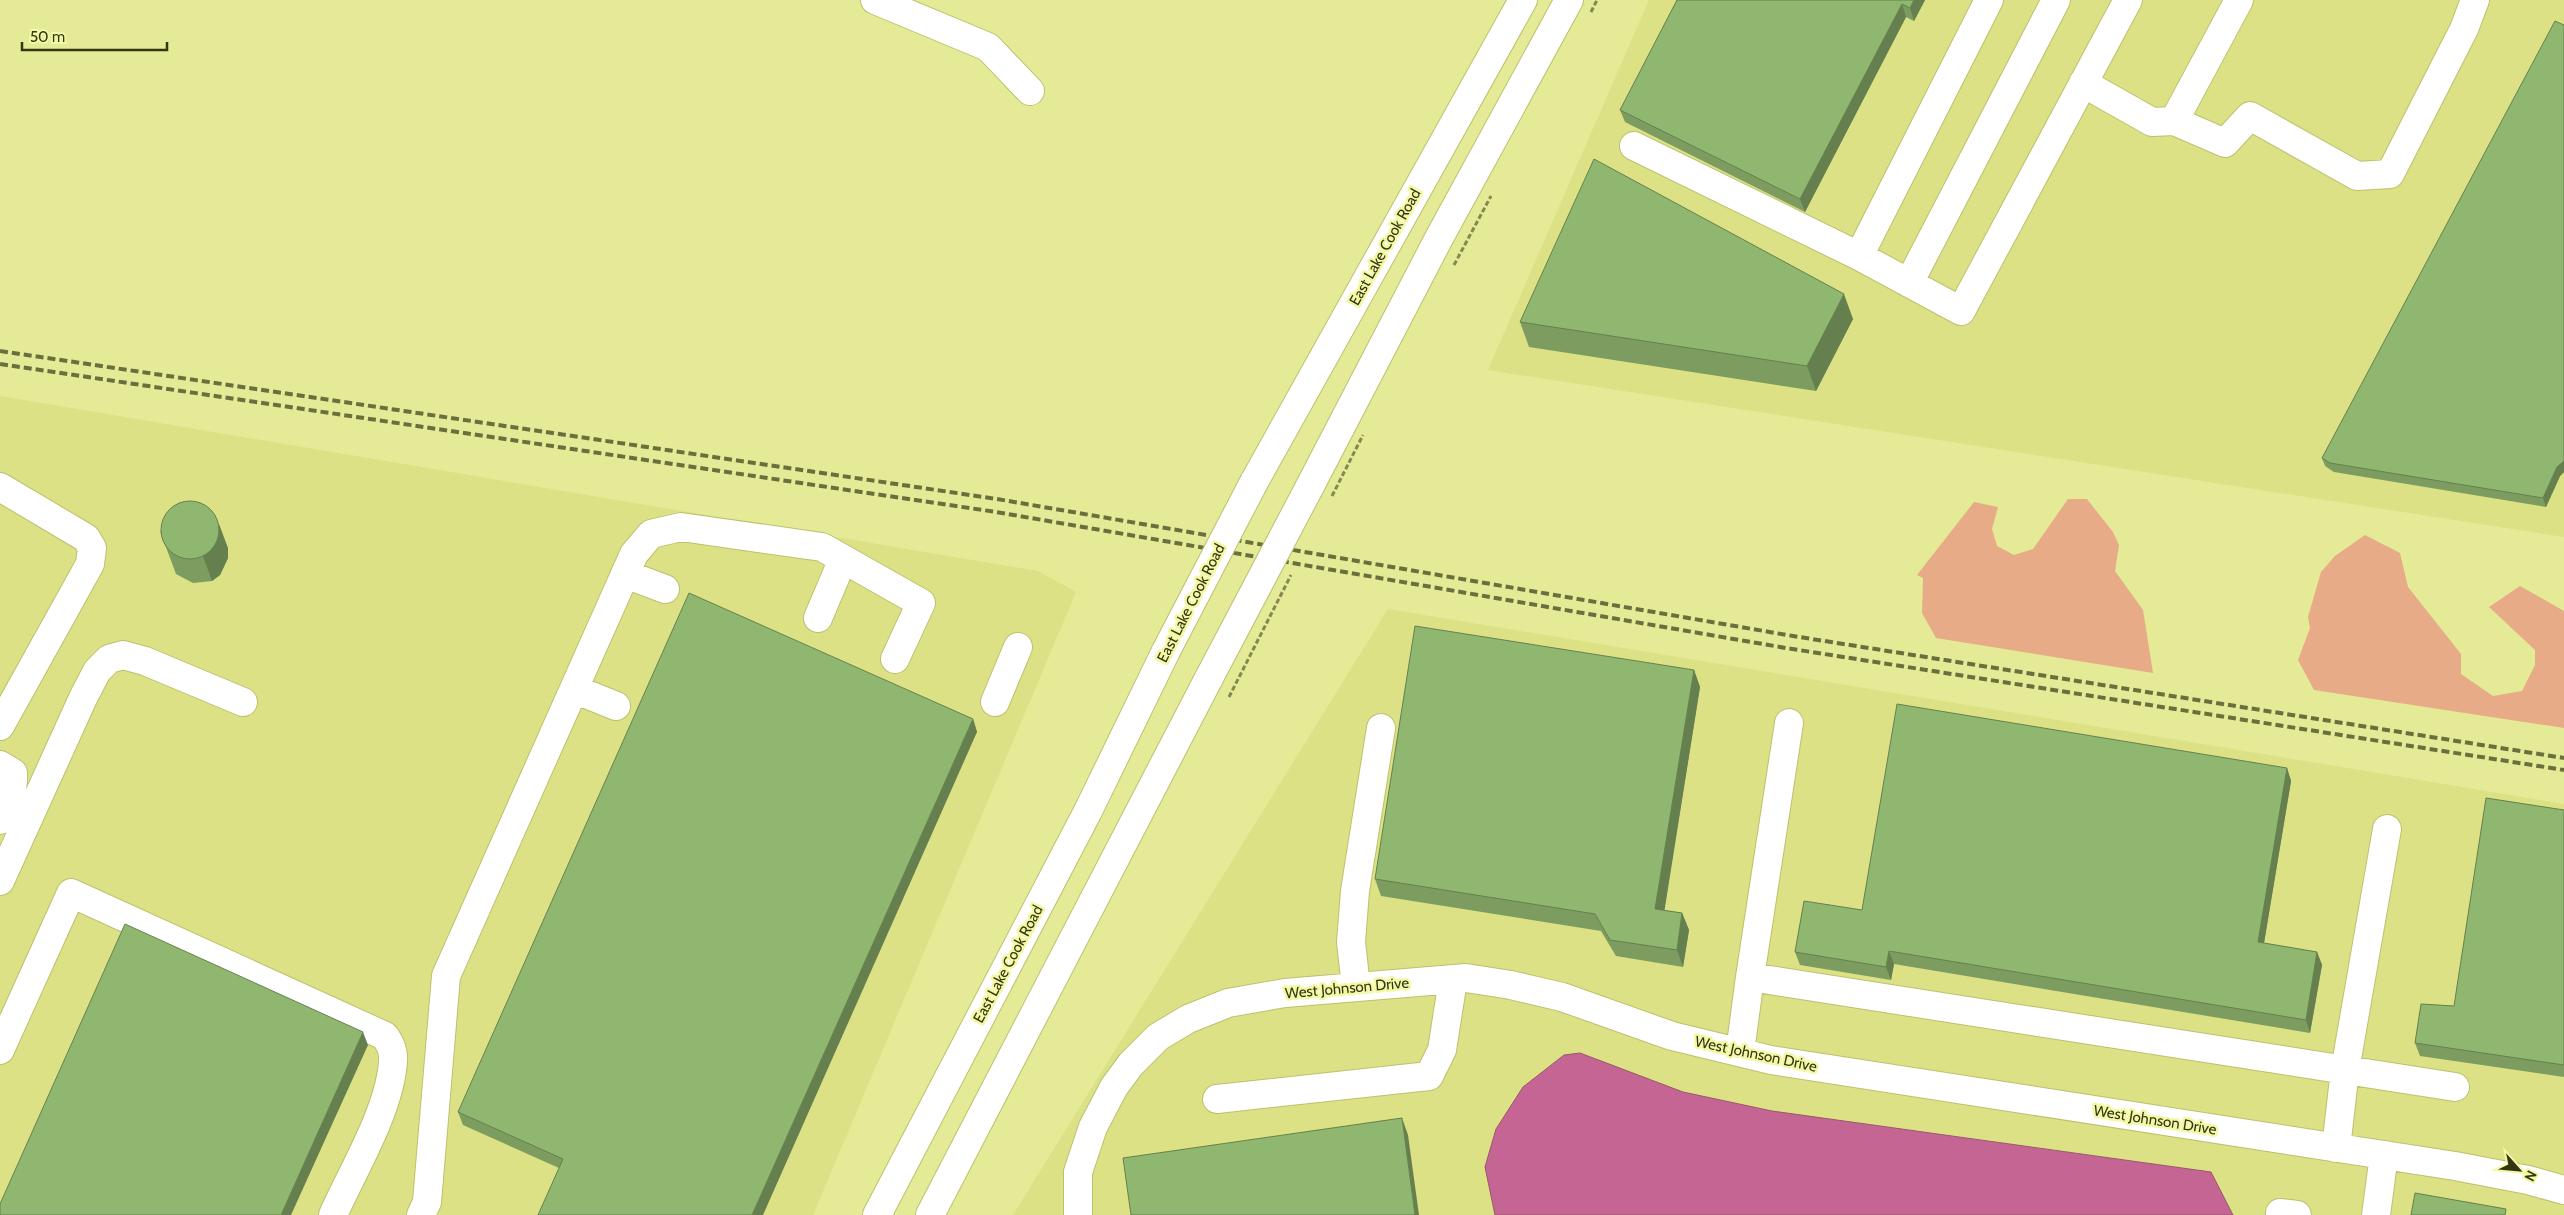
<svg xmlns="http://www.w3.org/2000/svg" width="2564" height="1215" font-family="Cabin,sans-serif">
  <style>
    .built { fill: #dbe184 }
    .green { fill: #e7ab88 }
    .water { fill: #c56593; stroke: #9a576d }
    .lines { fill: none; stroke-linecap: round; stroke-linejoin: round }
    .minor-casing { stroke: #bcc16e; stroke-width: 30 }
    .major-casing { stroke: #bcc16e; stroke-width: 30 }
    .path { stroke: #85884f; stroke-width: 3; stroke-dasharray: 5 2.5; stroke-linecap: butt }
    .minor { stroke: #fff; stroke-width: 28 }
    .major { stroke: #fff; stroke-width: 28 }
    .rail { stroke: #6c6f3d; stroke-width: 4; stroke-dasharray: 8 4; stroke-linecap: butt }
    .major-bridge-casing { stroke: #bcc16e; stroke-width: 30; stroke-linecap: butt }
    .path-bridge { stroke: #85884f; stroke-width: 3; stroke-dasharray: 5 2.5; stroke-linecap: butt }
    .major-bridge { stroke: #fff; stroke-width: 28 }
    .wall { fill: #7c9d5f }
    .shaded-wall { fill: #65804e }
    .building { fill: #90b76f; stroke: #65804e }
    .labels { text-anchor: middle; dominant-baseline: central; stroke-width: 5; stroke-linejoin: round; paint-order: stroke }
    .street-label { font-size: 15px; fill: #343613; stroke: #f2f8a3 }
  </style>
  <rect width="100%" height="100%" fill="#e4ea96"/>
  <path class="built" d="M1649,0H2564V537L1488,370Z
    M0,396L1038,571L1076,592L813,1215H0Z
    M1388,609L2564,804V1215H1013Z"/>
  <path class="green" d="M2068,499H2087L2113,532L2119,545L2115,571L2143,610L2153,673L1936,638L1922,613L1923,578L1917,575L1974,502L1998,507L1992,529L1997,546L2014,555L2033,549Z
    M2365,535L2400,553L2408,587L2461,654V674L2493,696L2522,691L2535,665V650L2489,607L2520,586L2564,611V728L2314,690L2298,660L2310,628L2308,617L2321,572L2335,556Z"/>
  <path class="water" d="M1580,1053L1683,1092L1772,1111L2211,1172L2233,1215H1495L1485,1167L1496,1129L1523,1087L1564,1055Z"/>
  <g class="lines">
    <g class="minor-casing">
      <path id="minor" d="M875,0L988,47L1030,91
        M2083,83L2152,122L2174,121L2239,0
        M2174,121L2225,143L2250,116L2357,176L2390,174L2464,29L2475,0
        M1634,146L1859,256L1989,0
        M1859,256L1961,311L2128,0
        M1909,283L2056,0
        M0,487L86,538L92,548L90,564L0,726
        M625,574L665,589
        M818,618L843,559
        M574,689L616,706
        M995,702L1018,647
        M0,765L13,773C14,791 8,804 0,820
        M0,881L83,698L97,671L109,659L123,655L145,661L243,702
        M1750,977L1789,723
        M1356,987L1351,942L1355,891L1381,728
        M0,1050L71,893L385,1036C390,1044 394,1051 393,1061C390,1110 353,1170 333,1215
        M1740,1052L1750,977L2455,1087
        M1217,1099L1429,1076L1442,1050L1453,980
        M2336,1148L2345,1070L2387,829
        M421,1215L427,1202L446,976L634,554L651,534L681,527L822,547L921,603L895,659
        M1078,1215V1172L1093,1127L1114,1087L1131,1064L1158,1037L1188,1019L1228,1003L1285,993L1466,978L1511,985L1562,997L1672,1036L1771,1060L2455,1166L2528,1180L2564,1190
        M2280,1215V1213L2297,1215
        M2376,1215L2384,1155"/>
    </g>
    <g class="major-casing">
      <path id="major" d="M1254,482L1523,0
        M1309,488L1439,238L1569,0
        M877,1215L1088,811L1166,651
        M930,1215L1210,676"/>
    </g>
    <path class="path" d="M1591,12L1597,0
      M1454,265L1491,196"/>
    <use href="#minor" class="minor"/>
    <use href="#major" class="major"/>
    <path class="rail" d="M0,351L997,499L1793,636L2564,758
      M0,364L996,512L1786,648L2564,770"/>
    <g class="major-bridge-casing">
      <path id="major-bridge" d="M1166,651L1254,482
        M1210,676L1309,488"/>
    </g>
    <path class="path-bridge" d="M1332,496L1363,435
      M1229,697L1291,575"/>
    <use href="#major-bridge" class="major-bridge"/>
  </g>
  <path class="wall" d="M1677,0H1925L1914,21L1906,17L1805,212L1625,122L1620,110Z
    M2564,25V472L2560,476L2546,507L2334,472L2325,466L2322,458Z
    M1853,319L1816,391L1529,347L1520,322Z
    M160,531L228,548V558L220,575L212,581L193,583L176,574Z
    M1694,670L1700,687L1664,910L1682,913L1689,930L1683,967L1616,956L1601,931L1381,896L1375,879Z
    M973,719L977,732L559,1168L463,1125L458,1112Z
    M2287,768L2291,781L2264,943L2317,952L2322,965L2310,1033L1894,964L1891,980L1800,965L1795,952L1862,910Z
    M2564,810V1077L2420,1056L2415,1043L2454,1006Z"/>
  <path class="shaded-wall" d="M1914,0H1925L1914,21L1910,8Z
    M1902,4L1906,17L1805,212L1800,199Z
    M1844,294L1853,319L1816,391L1807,366Z
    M2564,461V472L2560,476L2546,507L2543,498L2557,467Z
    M219,524L228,548V558L220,575L212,581L203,556Z
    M1694,670L1700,687L1662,926L1655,909Z
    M973,719L977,732L763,1215H752Z
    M2287,768L2291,781L2262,955L2258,942Z
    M1682,913L1689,930L1683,967L1677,950Z
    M1889,951L1894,964L1891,980L1886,967Z
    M2317,952L2322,965L2310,1033L2306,1020Z
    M363,1032L368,1045L291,1215H281Z
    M1402,1118L1408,1135L1419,1215H1415Z"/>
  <path class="building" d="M1677,0H1914L1910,8L1902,4L1800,199L1620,110Z
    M2555,21L2564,25V461L2557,467L2543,498L2330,463L2322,458Z
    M1594,159L1844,294L1807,366L1520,322Z
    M161 530a29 29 0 1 1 58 0a29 29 0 1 1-58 0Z
    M689,593L973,719L752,1215H538L563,1159L458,1112Z
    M1415,626L1694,670L1655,909L1682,913L1677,950L1610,940L1595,914L1375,879Z
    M1897,704L2287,768L2258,942L2317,952L2306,1020L1889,951L1886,967L1795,952L1804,901L1862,910Z
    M2486,798L2564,810V1065L2415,1043L2421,1004L2454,1006Z
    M125,924L363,1032L281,1215H0V1204Z
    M1402,1118L1415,1215H1131L1123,1158Z
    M2415,1193L2506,1209L2505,1215H2411Z"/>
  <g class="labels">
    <g class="street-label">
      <text transform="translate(1385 247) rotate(-61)">East Lake Cook Road</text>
      <text transform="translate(1191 603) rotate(-63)">East Lake Cook Road</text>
      <text transform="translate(1008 964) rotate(-62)">East Lake Cook Road</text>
      <text transform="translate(1347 988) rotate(-5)">West Johnson Drive</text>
      <text transform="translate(1756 1054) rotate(12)">West Johnson Drive</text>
      <text transform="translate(2155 1120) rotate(9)">West Johnson Drive</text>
    </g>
  </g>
  <g transform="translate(2519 1170) rotate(117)" stroke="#f2f8a3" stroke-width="4" paint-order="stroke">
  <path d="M0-4L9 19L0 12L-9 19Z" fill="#343613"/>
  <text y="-8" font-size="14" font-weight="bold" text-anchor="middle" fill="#343613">N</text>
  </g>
  <path d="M22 42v8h145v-8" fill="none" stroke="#343613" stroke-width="2.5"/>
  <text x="30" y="42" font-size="15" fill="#343613" stroke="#f2f8a3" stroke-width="4" paint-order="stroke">50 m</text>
</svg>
